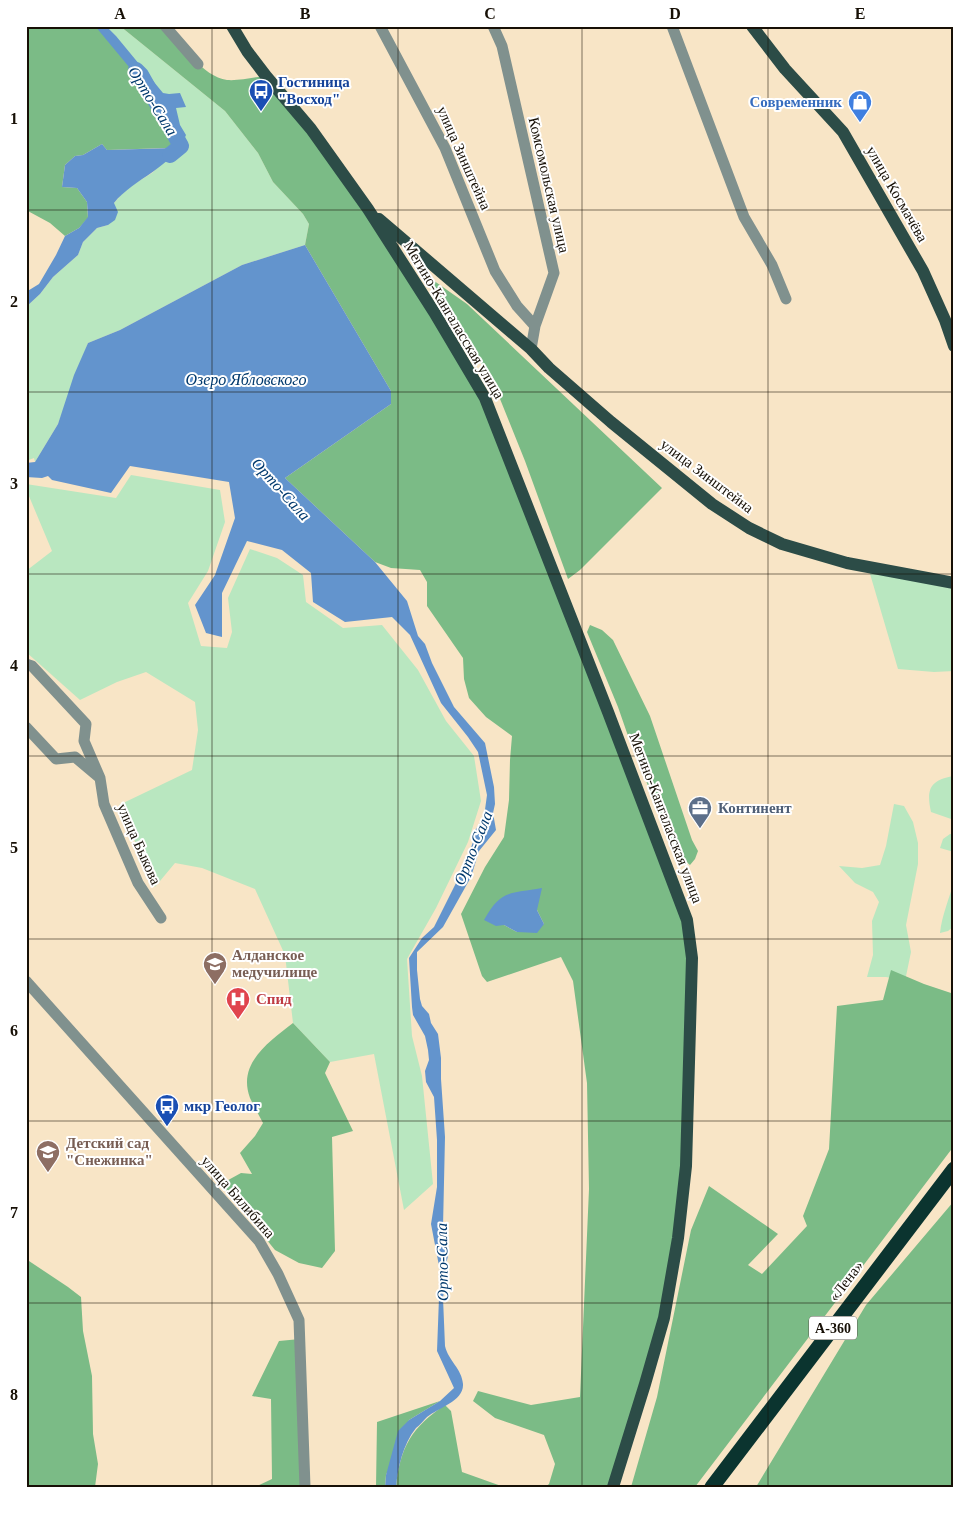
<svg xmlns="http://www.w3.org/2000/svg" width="980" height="1513" font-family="Georgia,serif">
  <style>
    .green { fill: #b9e7c0 }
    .forest { fill: #7bbb86; fill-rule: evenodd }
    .water { fill: #6394cd }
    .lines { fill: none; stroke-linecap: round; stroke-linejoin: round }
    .river { stroke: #6394cd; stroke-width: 16 }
    .minor { stroke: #80918e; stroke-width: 11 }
    .major { stroke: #2c4c47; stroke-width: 12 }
    .highway { stroke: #0b342f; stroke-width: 15 }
    .grid { fill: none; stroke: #171006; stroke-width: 1; stroke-opacity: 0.55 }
    .labels { text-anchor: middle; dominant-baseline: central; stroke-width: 4; stroke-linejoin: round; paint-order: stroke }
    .shield { fill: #fff; stroke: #5d5851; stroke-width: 1 }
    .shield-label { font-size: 14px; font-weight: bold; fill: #171006 }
    .transit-label { font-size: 15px; font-weight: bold; fill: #164399; stroke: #fff; text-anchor: start }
    .shop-label { font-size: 15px; font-weight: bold; fill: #366cbe; stroke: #fff; text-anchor: end }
    .street-label { font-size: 15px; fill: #171006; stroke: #fff }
    .service-label { font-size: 15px; font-weight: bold; fill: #4e5e75; stroke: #fff; text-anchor: start }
    .education-label { font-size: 15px; font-weight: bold; fill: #785e54; stroke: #fff; text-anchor: start }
    .health-label { font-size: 15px; font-weight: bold; fill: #be3a42; stroke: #fff; text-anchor: start }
    .water-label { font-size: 16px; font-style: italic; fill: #01396d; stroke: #fff }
    .neatline { fill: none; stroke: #171006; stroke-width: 2 }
    .grid-label { font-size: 16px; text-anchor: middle; font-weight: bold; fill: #171006 }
  </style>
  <rect width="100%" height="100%" fill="#f8e5c6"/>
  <path class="green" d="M96,26H120L225,111L258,153L273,182L303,214L309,224L305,245L242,265L120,330L88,343L58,424L35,462L34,458L26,461V307L40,294L53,277L78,255L83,242L97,228L108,225L114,203L121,195L131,186L152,173L181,146Z
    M131,475L220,490L225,522L208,571L188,603L201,646L227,648L232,632L228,598L250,549L277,558L303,575L306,602L343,628L382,625L418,670L446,721L474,756L481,801L468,842L436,908L407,959L412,1036L422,1076L433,1184L404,1210L374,1054L330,1062L293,1023L285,955L255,889L202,868L175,863L155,887L119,805L192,770L198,730L195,702L146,672L117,682L80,700L26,652V571L52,551L26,489V484L116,498Z
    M868,567L954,583V671L934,672L898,669Z
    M954,776V820L931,812C926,789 930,780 954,776Z
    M894,804L904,806L913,822L918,843V864L906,925L911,952L905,981L886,977H867L873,955L872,921L879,902L873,892L855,883L839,866L862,868L880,865L886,846Z
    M950,834H954V852L940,848L943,839Z
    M954,882V926L948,931L940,933C942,915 949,899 954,882Z"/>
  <path class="forest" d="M26,26H96L141,75L181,146L167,148L107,150L102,144L83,155L75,156L65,165L62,187L77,188L87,202L88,218L79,228L65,236L50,223L26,210Z
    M120,26H165C180,43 203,77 227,80C239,81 254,77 266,76L311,129L485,398L687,920L686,1166L664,1318L613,1487H545L549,1484L555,1464L544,1435L495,1418L473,1401L478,1391L531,1405L580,1397L589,1189L587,1083L573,981L561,957L487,982L482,976L461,914L485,867L504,837L509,800L510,760L512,736L486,717L469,698L464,679L463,658L427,606V582L420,570L391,568L375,562L285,478L391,404V391L305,245L309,224L303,214L273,182L258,153L225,111ZM537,910L544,924L517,932L504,925Z
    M420,271L467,304L662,488L580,570L568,579L525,461L494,384L462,333Z
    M590,625L602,630L613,640L650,716L692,840L698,851L695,859L690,865L683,859L666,831L627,733L618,707L587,632Z
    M891,970L924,984L954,994V1146L695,1487H631L657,1397L691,1230L709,1186L778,1234L748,1265L762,1274L807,1226L803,1216L829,1149L837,1006L883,1000Z
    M293,1023L330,1062L325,1073L353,1131L332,1137L335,1251L322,1268L299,1263L275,1250L221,1184L241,1173L252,1174L240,1153L255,1136L263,1123C259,1115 254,1107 250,1098C237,1063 269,1042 293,1023Z
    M954,1201V1487H756L866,1305Z
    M26,1259L68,1287L81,1297L83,1331L92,1376L93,1434L98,1464L95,1487H26Z
    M300,1339L305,1487H255L272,1479L271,1399L252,1396L279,1341Z
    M440,1401L409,1420L386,1475L385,1487H376L377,1422Z
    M445,1405L451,1411L462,1472L504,1487H396C400,1447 412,1427 445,1405Z"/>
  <path class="water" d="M95,26H106L116,36L163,93L169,94L180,93L186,107L176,108L180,125L186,135C175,166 133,179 114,203L118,212L115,220L108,225L97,228L83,242L78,255L53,277L40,294L26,307V292L39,284L56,255L65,236L79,228L88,217L87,202L77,188L62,187L65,165L75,156L83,155L102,144L107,150L173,148L180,135L172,116L156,93L144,85Z
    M305,245L391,391V404L285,478L375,562L407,601L418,636L425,644L432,663L454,707L485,743L494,787L495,804L493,813L496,830L479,851L471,877L443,927L417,952V970L420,999L422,1006L429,1014L431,1023L438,1034L441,1058V1079L445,1137L443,1227L448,1256L445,1268L446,1277L443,1298L445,1346C448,1360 462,1369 463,1384C464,1401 438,1408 427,1417C424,1420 420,1425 416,1428C403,1444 398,1467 396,1487H385L386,1475L398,1431L409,1420L440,1401L454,1388L437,1351L440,1271L431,1224L437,1187V1140L434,1097L426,1082L425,1071L429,1060L428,1050L425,1036L413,1015L412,1007L409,958L422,938L434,927L465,865L473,842L472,835L484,817L487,795L478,752L468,737L441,703L410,635L392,617L345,622L313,602L311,573L282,550L247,541L222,593V637L206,633L195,605L215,575L235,518L229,482L130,466L111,493L52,480L48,476L42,478L26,477V463L35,462L58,424L74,375L88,343L120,330L242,265Z
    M542,888L537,910L544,924L537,933L517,932L504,925L496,926L484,920C501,889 510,894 542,888Z"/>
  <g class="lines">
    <path class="river" d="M136,70L141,75L181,146L170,155"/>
    <path class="minor" d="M165,26L198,64
      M380,26L445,148L495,271L517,306L535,326
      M493,26L502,46L554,273L535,326L531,349
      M672,26L744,217L772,265L786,299
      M26,664L32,666L86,724L84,741L100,778L75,757L56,759L26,727
      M100,778L104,804L138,883L161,918
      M26,981L259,1241L278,1274L299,1320L305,1487"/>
    <path class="major" d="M232,26L247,51L266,76L311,129L368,209L434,312L485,398L608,712L687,920L692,958L686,1166L678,1238L664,1318L645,1384L613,1487
      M752,26L785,69L843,132L923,271L945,320L954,346
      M379,219L531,349L549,368L611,422L712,504L749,528L782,544L847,563L954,583"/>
    <path class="highway" d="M712,1487L954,1169"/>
  </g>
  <path class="grid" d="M212,26V1487M398,26V1487M582,26V1487M768,26V1487M26,210H954M26,392H954M26,574H954M26,756H954M26,939H954M26,1121H954M26,1303H954"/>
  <defs>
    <g id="bus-pin" transform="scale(1.25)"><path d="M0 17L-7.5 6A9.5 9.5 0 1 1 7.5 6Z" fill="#1a4fb4" stroke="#fff"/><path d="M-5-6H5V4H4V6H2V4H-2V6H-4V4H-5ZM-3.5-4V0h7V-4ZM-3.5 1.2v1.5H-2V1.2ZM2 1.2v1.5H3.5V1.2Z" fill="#fff"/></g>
    <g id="shop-pin" transform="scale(1.25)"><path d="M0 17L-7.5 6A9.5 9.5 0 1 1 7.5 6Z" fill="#3f7fe0" stroke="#fff"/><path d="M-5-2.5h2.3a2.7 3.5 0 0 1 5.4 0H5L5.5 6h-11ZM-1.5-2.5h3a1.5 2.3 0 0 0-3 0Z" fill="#fff"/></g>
    <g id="office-pin" transform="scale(1.25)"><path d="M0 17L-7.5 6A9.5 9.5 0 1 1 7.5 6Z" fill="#5c6f8a" stroke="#fff"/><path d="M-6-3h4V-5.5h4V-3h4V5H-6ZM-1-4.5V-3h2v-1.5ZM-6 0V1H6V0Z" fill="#fff"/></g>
    <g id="university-pin" transform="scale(1.25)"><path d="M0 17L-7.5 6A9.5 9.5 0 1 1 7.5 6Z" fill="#8d6e63" stroke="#fff"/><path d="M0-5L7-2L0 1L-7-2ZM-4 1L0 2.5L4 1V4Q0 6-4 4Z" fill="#fff"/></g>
    <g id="hospital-pin" transform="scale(1.25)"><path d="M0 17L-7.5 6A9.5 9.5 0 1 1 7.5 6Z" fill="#e0444e" stroke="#fff"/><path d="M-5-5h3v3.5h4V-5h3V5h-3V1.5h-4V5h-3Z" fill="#fff"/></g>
    <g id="school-pin" transform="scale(1.25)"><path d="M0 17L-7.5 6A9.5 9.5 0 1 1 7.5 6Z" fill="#8d6e63" stroke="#fff"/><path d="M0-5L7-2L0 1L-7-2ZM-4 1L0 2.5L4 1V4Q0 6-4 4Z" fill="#fff"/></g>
  </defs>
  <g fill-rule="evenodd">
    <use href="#bus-pin" x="261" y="91"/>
    <use href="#shop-pin" x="860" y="102"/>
    <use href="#office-pin" x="700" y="808"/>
    <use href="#university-pin" x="215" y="964"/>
    <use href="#hospital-pin" x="238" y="999"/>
    <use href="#bus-pin" x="167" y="1106"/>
    <use href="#school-pin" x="48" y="1152"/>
  </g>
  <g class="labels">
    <rect class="shield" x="809" y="1316.5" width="48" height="23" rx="4"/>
    <g class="shield-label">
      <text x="833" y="1328">А-360</text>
    </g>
    <g class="transit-label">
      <text x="278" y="82">Гостиница<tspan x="278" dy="17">"Восход"</tspan></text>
      <text x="184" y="1106">мкр Геолог</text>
    </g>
    <g class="shop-label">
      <text x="842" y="102">Современник</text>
    </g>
    <g class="street-label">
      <text transform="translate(464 158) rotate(66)">улица Зинштейна</text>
      <text transform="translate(549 185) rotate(77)">Комсомольская улица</text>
      <text transform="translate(897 194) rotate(60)">улица Космачёва</text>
      <text transform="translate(454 320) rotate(59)">Мегино-Кангаласская улица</text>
      <text transform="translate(707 476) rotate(37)">улица Зинштейна</text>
      <text transform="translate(666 818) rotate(69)">Мегино-Кангаласская улица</text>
      <text transform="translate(139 844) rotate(66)">улица Быкова</text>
      <text transform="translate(238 1197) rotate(49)">улица Билибина</text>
      <text transform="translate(846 1281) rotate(-53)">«Лена»</text>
    </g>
    <g class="service-label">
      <text x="718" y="808">Континент</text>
    </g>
    <g class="education-label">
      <text x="232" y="955">Алданское<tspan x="232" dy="17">медучилище</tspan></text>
      <text x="66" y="1143">Детский сад<tspan x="66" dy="17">"Снежинка"</tspan></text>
    </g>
    <g class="health-label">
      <text x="256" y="999">Спид</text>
    </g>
    <g class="water-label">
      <text transform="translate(153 101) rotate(58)">Орто-Сала</text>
      <text x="246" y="379">Озеро Ябловского</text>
      <text transform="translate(281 489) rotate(48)">Орто-Сала</text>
      <text transform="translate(473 848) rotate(-68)">Орто-Сала</text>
      <text transform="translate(442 1262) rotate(-91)">Орто-Сала</text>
    </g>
  </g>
  <rect width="980" height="1513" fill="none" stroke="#ffffff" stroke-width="55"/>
  <rect x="28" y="28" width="924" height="1458" class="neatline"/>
  <g class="grid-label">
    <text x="120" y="19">A</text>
    <text x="305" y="19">B</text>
    <text x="490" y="19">C</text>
    <text x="675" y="19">D</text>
    <text x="860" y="19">E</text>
    <text x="14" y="124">1</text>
    <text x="14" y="307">2</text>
    <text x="14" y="489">3</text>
    <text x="14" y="671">4</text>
    <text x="14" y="853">5</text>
    <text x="14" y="1036">6</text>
    <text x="14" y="1218">7</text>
    <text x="14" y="1400">8</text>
  </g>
</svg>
